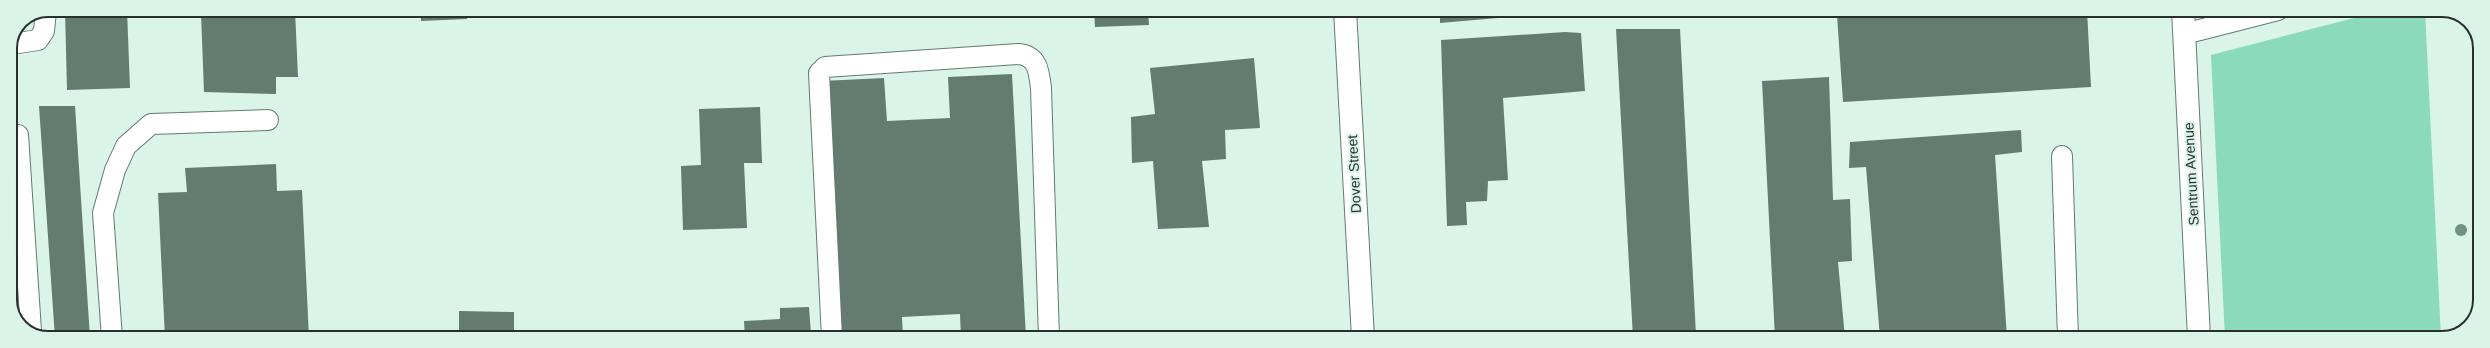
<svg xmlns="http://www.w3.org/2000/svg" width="2490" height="348" font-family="Arial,sans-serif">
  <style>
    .green { fill: #8bdabe }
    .building { fill: #637b71 }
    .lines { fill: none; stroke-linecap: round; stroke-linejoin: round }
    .service-casing { stroke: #637a71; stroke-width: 22 }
    .minor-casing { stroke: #637a71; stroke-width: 24 }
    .tertiary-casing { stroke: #637a71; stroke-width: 24 }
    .service { stroke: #fff; stroke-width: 20 }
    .minor { stroke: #fff; stroke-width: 22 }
    .tertiary { stroke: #fff; stroke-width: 22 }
    .tree { fill: #719186 }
    .labels { text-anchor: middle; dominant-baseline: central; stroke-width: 4; stroke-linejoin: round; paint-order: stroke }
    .street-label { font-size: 14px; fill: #27302d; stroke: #daf4ea }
    .rim { fill: none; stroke: #27302d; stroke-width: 2 }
  </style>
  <rect width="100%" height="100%" fill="#daf4ea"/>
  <path class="green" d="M2385,10H2425L2441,338H2225L2211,55Z"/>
  <path class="building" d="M65,10H127L130,88L67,90Z
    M271,10H295L298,77H276V94L204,92L201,14Z
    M373,10H468L467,19L421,21V14L374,16Z
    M1094,10H1148L1149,25L1095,27Z
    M1440,10H1498V18L1440,23Z
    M1900,10H2087L2091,87L1843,102L1837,15Z
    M1616,29H1680L1696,335L1633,338Z
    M1565,32L1581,33L1585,91L1503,98L1508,180L1488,181L1487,201L1466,202L1467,225L1447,226L1441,40Z
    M1254,58L1260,128L1225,130L1226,159L1202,161L1209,227L1158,229L1153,161L1132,163L1131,117L1155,114L1150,68Z
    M1012,74L1026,338H961L960,314L902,317L903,338H836L822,81L884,78L887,121L950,118L948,77Z
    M1829,77L1833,200L1850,199L1852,261L1838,262L1845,338H1775L1762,81Z
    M39,106H75L90,338H55Z
    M760,107L762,163H744L747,228L683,230L681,166L701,165L699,109Z
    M2021,130L2022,152L1995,155L2007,338H1880L1866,167L1849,168L1850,142Z
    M276,164L277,191L302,190L309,338H165L158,193L187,192L185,168Z
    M809,307L811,334H818V338H745L744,321L780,319V308Z
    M459,311L514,312V338H459Z"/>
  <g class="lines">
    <g class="service-casing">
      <path id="service" d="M2184,34L2278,10
        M12,44L38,40L44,31L46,11
        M18,135L31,331
        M2062,156L2068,338
        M112,338L103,213L115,170L126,146L151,124L268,120
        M832,338L819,73L825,67L1019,54C1038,56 1039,72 1041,88L1049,338"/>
    </g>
    <g class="minor-casing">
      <path id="minor" d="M2183,10L2199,338"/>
    </g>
    <g class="tertiary-casing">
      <path id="tertiary" d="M1345,10L1363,338"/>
    </g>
    <use href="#service" class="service"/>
    <use href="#minor" class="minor"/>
    <use href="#tertiary" class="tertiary"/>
  </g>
  <circle class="tree" cx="2461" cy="230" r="6"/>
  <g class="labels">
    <g class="street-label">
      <text transform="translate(1354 174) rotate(-93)">Dover Street</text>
      <text transform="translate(2191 174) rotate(-93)">Sentrum Avenue</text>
    </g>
  </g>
  <path d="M0 0H2490V348H0ZM48 17H2442A31 31 0 0 1 2473 48V300A31 31 0 0 1 2442 331H48A31 31 0 0 1 17 300V48A31 31 0 0 1 48 17Z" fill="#daf4ea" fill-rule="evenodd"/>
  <path class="rim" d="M48 17H2442A31 31 0 0 1 2473 48V300A31 31 0 0 1 2442 331H48A31 31 0 0 1 17 300V48A31 31 0 0 1 48 17Z"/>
</svg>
